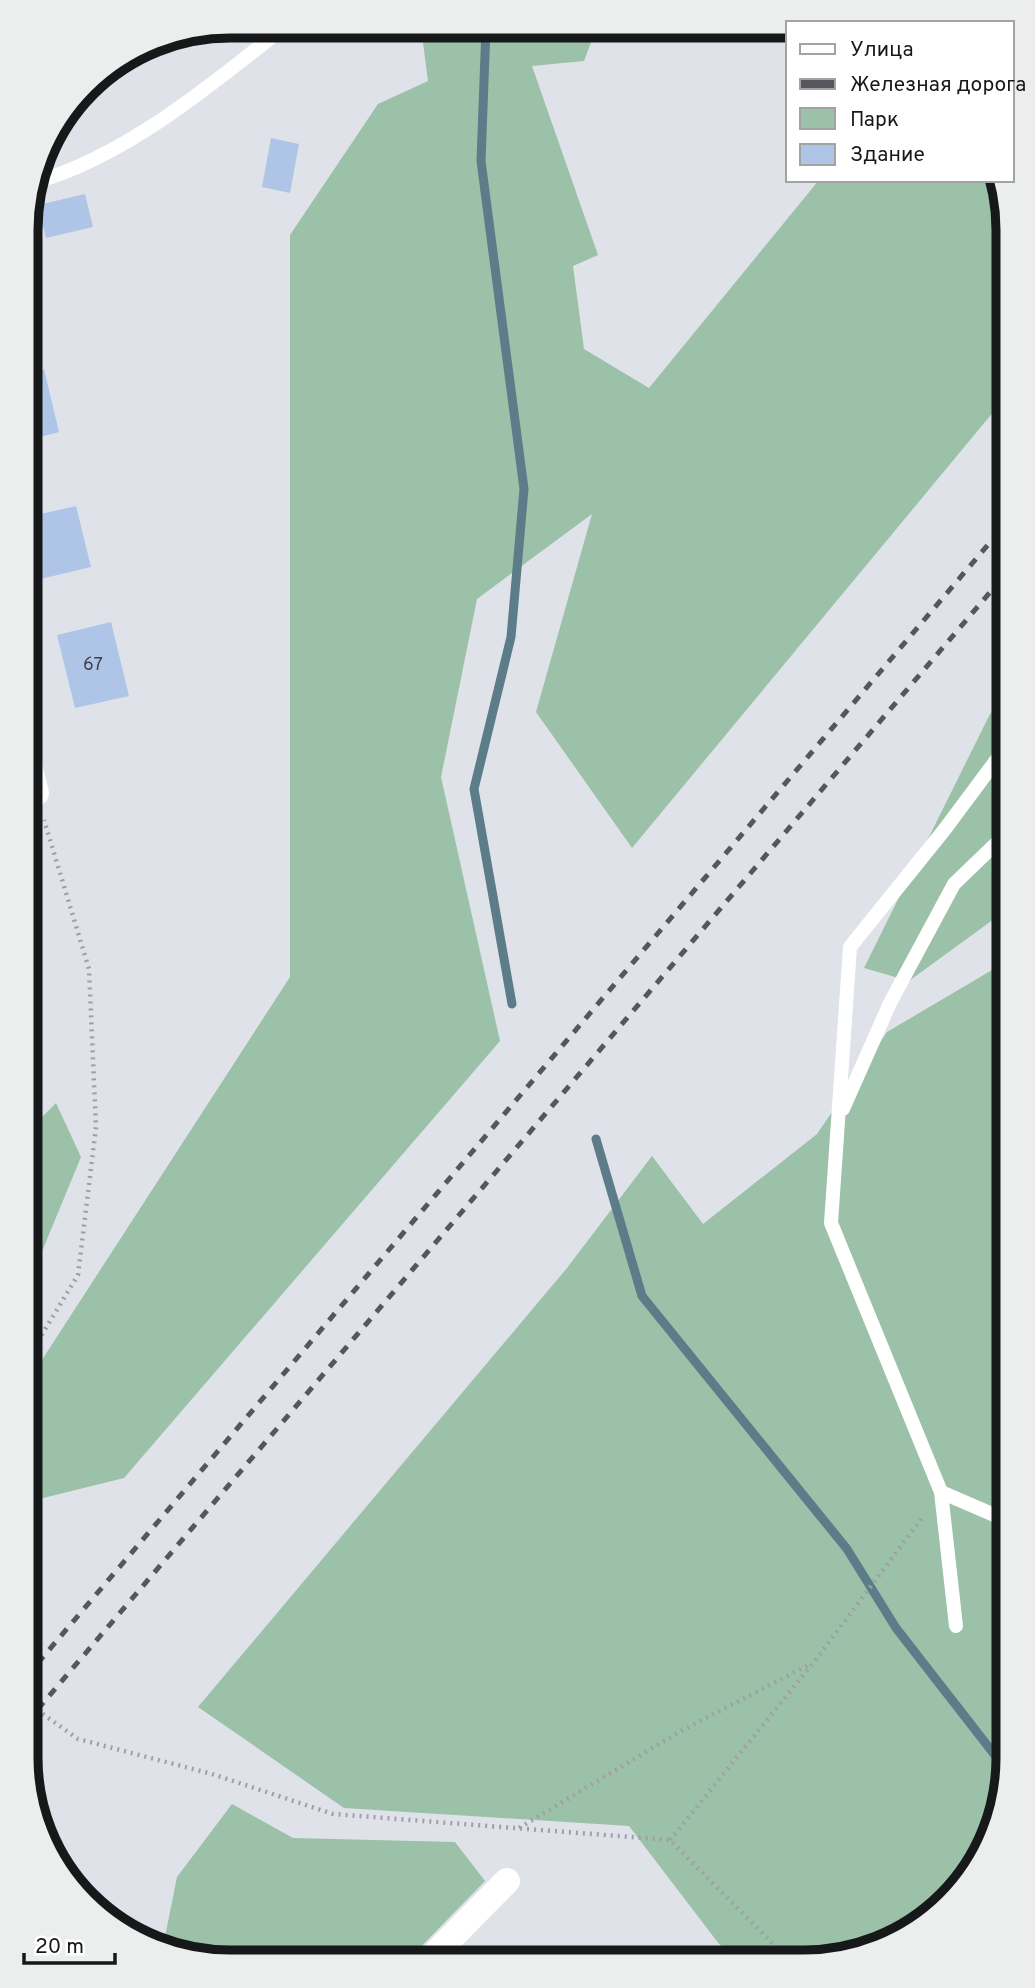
<svg xmlns="http://www.w3.org/2000/svg" width="1035" height="1988" font-family="Overpass,sans-serif">
  <style>
    .green { fill: #9bc1a8 }
    .lines { fill: none; stroke-linecap: round; stroke-linejoin: round }
    .stream { stroke: #5d7c89; stroke-width: 9 }
    .building { fill: #aec5e8 }
    .path { stroke: #9ea0a5; stroke-width: 4.5; stroke-dasharray: 2 5; stroke-linecap: butt }
    .lane { stroke: #fff; stroke-width: 14 }
    .street { stroke: #fff; stroke-width: 26 }
    .rail { stroke: #55575a; stroke-width: 5; stroke-dasharray: 9 9; stroke-linecap: butt }
    .labels { text-anchor: middle; dominant-baseline: central; stroke-width: 5; stroke-linejoin: round; paint-order: stroke }
    .number-label { font-size: 18px; fill: #3d434e }
    .rim { fill: none; stroke: #17181a; stroke-width: 9 }
  </style>
  <rect width="100%" height="100%" fill="#dfe2e8"/>
  <path class="green" d="M421,27L596,29L584,61L532,66L598,255L573,266L584,349L649,388L819,180H1001L1009,230V393L632,848L536,712L592,514L477,599L441,777L500,1041L124,1478L27,1502V1383L290,977V235L378,104L428,81Z
    M1009,695V908L909,981L864,968L990,714Z
    M1009,960L1008,1772L966,1882L870,1951L805,1962H743L719,1944L629,1826L344,1808L198,1707L567,1268L652,1156L703,1224L817,1134L887,1032Z
    M56,1103L81,1157L43,1249L27,1267V1132Z
    M232,1804L293,1838L455,1842L485,1881L407,1961L203,1960L164,1942L177,1877Z"/>
  <g class="lines">
    <path class="stream" d="M486,28L481,161L524,489L511,637L474,789L512,1004
      M596,1139L642,1296L847,1549L896,1628L1008,1772"/>
  </g>
  <path class="building" d="M271,138L299,144L290,193L262,187Z
    M85,194L93,227L46,238L38,205Z
    M44,369L59,432L28,440V373Z
    M76,506L91,567L36,580L28,545V517Z
    M111,622L129,696L75,708L57,635Z"/>
  <g class="lines">
    <path class="path" d="M27,1359L78,1275L96,1127L89,969L44,820
      M26,1684L37,1710L78,1739L212,1774L333,1814L670,1840L791,1962
      M519,1828L681,1731L810,1664
      M670,1840L814,1662L922,1518"/>
    <path class="lane" d="M35,182C123,158 213,84 284,27
      M998,841L1009,872
      M843,1109L890,1003L954,884L1009,831
      M941,1492L1008,1521
      M956,1626L941,1492L831,1223L850,947L945,829L1009,743"/>
    <path class="street" d="M27,796L36,793L27,757
      M428,1961L507,1881"/>
    <path class="rail" d="M26,1677L1009,520
      M26,1723L1009,570"/>
  </g>
  <g class="labels">
    <g class="number-label">
      <text x="93" y="665">67</text>
    </g>
  </g>
  <path d="M0 0H1035V1988H0ZM230 38H804A192 192 0 0 1 996 230V1758A192 192 0 0 1 804 1950H230A192 192 0 0 1 38 1758V230A192 192 0 0 1 230 38Z" fill="#eceded" fill-rule="evenodd"/>
  <path class="rim" d="M230 38H804A192 192 0 0 1 996 230V1758A192 192 0 0 1 804 1950H230A192 192 0 0 1 38 1758V230A192 192 0 0 1 230 38Z"/>
  <rect x="786" y="21" width="228" height="161" fill="#ffffff" stroke="#a2a3a3" stroke-width="2"/>
  <rect x="800" y="44" width="35" height="10" fill="#ffffff" stroke="#a2a3a3" stroke-width="2"/>
  <text x="850" y="56" font-size="21" fill="#17181a">Улица</text>
  <rect x="800" y="79" width="35" height="10" fill="#55575a" stroke="#a2a3a3" stroke-width="2"/>
  <text x="850" y="91" font-size="21" fill="#17181a">Железная дорога</text>
  <rect x="800" y="108" width="35" height="21" fill="#9bc1a8" stroke="#a2a3a3" stroke-width="2"/>
  <text x="850" y="126" font-size="21" fill="#17181a">Парк</text>
  <rect x="800" y="144" width="35" height="21" fill="#aec5e8" stroke="#a2a3a3" stroke-width="2"/>
  <text x="850" y="161" font-size="21" fill="#17181a">Здание</text>
  <path d="M24 1953v10h91v-10" fill="none" stroke="#17181a" stroke-width="3.5"/>
  <text x="35" y="1953" font-size="21" fill="#17181a" stroke="#ffffff" stroke-width="5" paint-order="stroke">20 m</text>
</svg>
